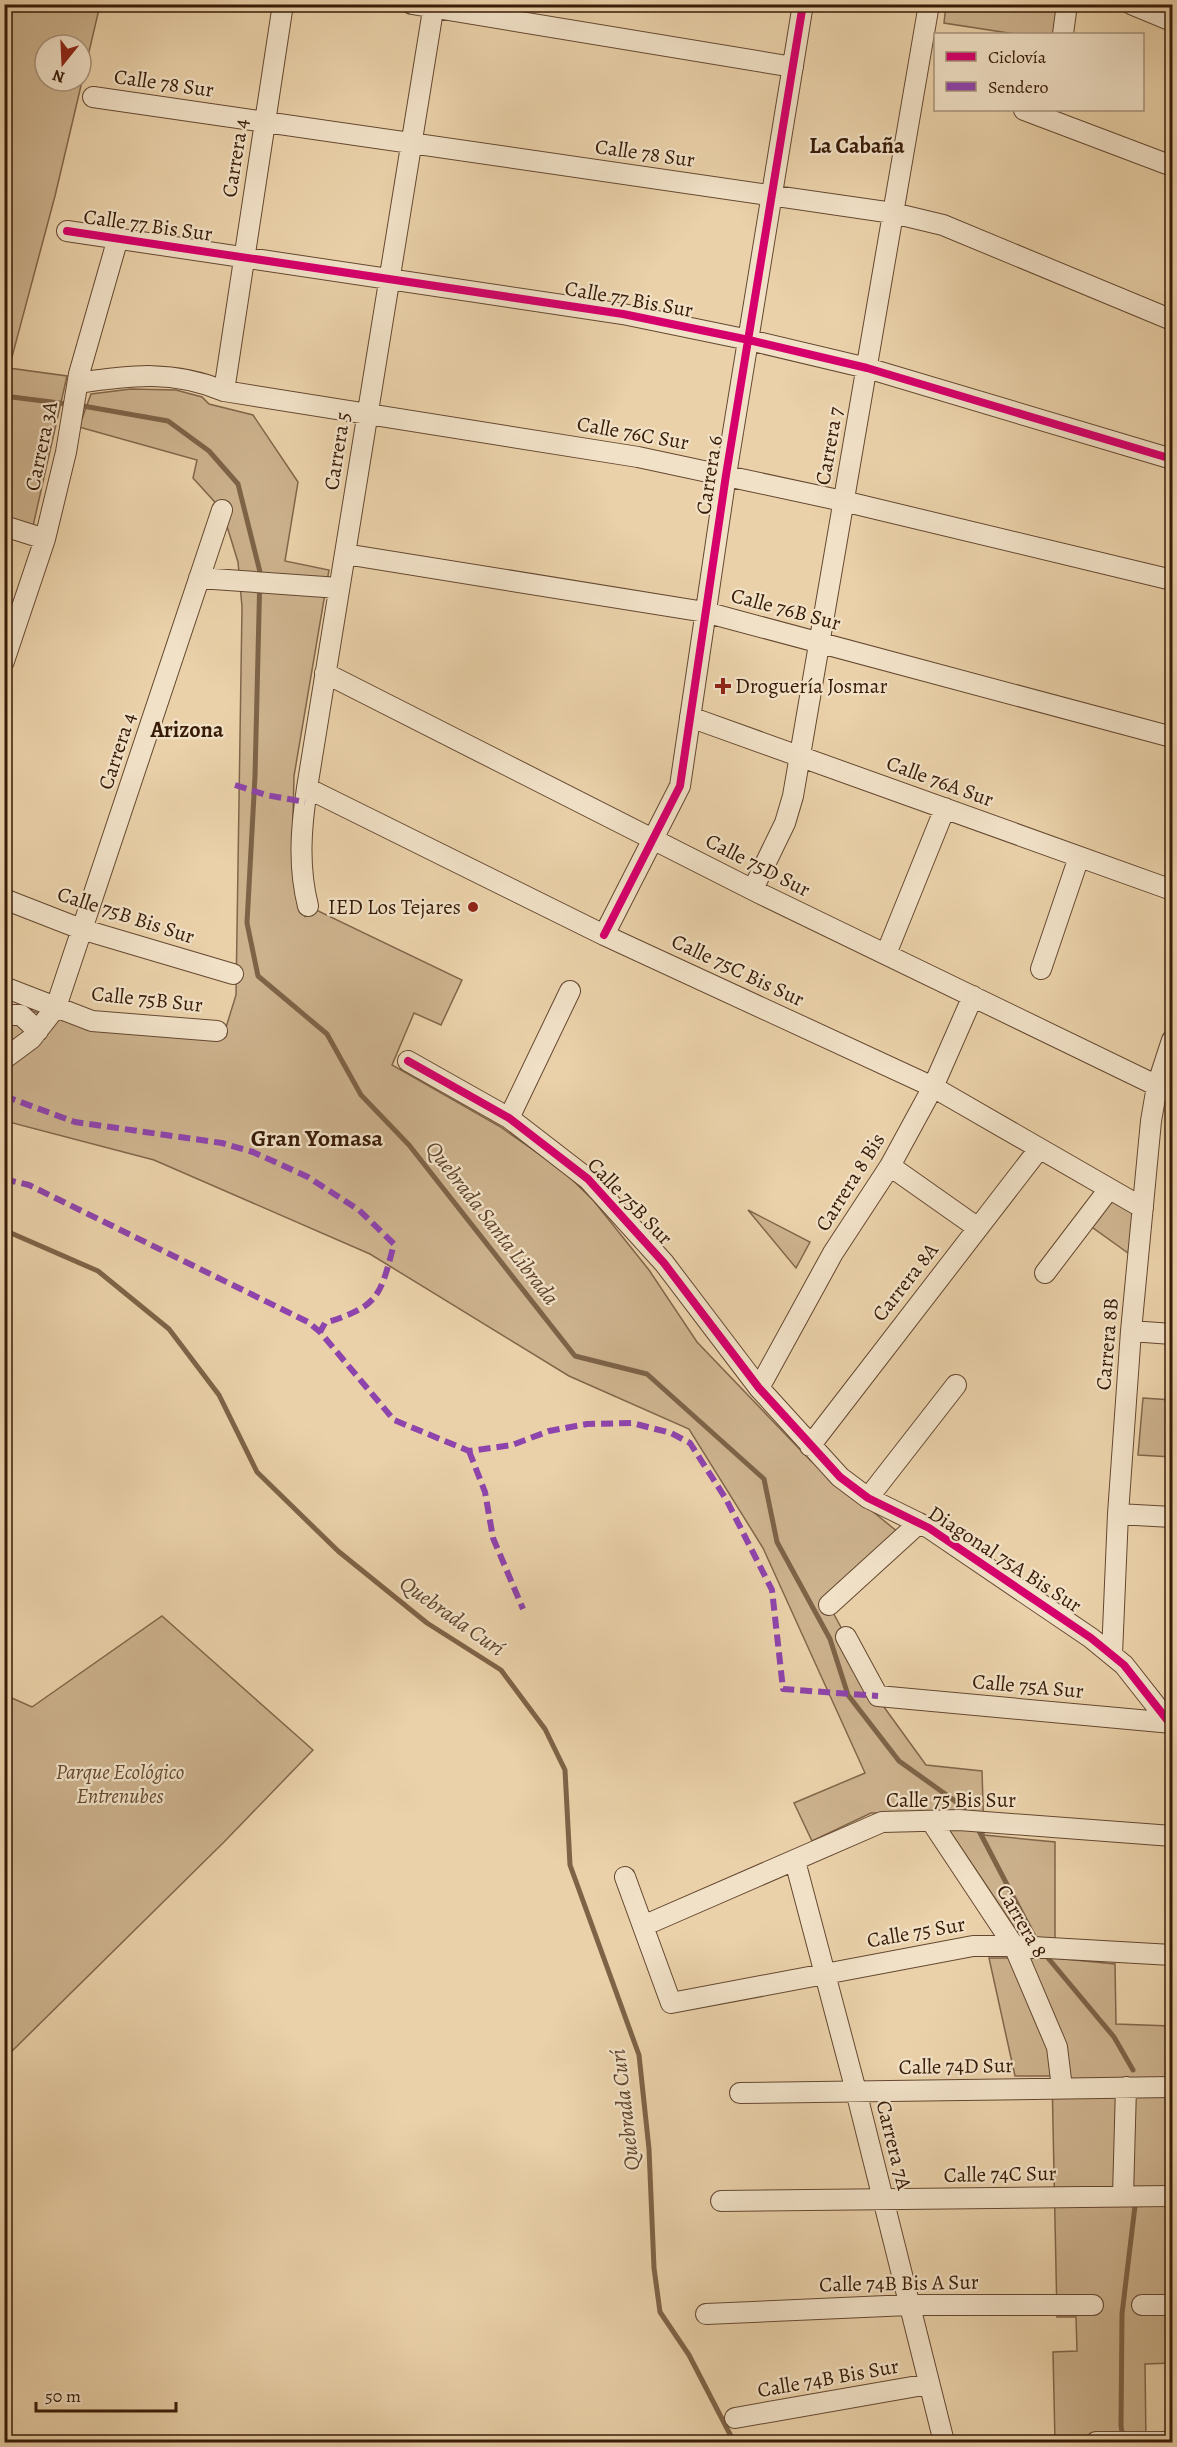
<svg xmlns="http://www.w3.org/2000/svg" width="1177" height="2447" font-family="Alegreya,serif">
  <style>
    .green { fill: #ccb28d; stroke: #82664a; stroke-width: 1.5; fill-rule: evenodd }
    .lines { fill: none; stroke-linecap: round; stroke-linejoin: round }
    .stream { stroke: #7e6347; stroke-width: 5 }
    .minor-casing { stroke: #644830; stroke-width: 22 }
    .minor { stroke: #f1e1c7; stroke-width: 20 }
    .quiet { stroke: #8e44ad; stroke-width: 6; stroke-dasharray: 12 6; stroke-linecap: butt }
    .cycleway-casing { stroke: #f1e1c7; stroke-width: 11 }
    .cycleway { stroke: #d6006c; stroke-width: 8 }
    .poi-dot { fill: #8f2418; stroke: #f1e1c7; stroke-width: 2 }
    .labels { text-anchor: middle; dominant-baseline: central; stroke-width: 4.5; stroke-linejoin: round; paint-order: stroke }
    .street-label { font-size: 21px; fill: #381b07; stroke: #f1e1c7 }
    .poi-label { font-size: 21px; fill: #381b07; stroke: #f1e1c7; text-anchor: start }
    .park-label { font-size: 21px; font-style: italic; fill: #64482f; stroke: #f1e1c7 }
    .neighbourhood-label { font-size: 22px; font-weight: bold; fill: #381b07; stroke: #f1e1c7 }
    .water-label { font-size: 22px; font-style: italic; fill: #61452c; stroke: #f1e1c7 }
    .quarter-label { font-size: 24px; font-weight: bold; fill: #381b07; stroke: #f1e1c7 }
  </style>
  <rect width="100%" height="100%" fill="#ead1a9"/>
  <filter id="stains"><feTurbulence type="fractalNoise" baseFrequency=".00333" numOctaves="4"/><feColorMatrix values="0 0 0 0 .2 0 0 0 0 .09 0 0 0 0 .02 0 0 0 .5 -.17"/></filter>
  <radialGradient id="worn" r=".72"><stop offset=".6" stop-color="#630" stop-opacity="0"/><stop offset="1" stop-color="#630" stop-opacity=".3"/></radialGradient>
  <path class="green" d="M5,5H100L55,196L9,368L67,376L33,526L5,516ZM45,45H81V81H45Z
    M946,5H1059L1054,34H1015L944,23Z
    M131,389L176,390L202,397L209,404L253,415L298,482L285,561L329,570L294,776L292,856L295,891L305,916L308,906L462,980L441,1025L414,1013L392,1065L499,1126L562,1170L593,1200L649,1270L697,1342L811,1461L904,1537L829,1605L884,1707L926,1765L982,1771L984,1835L1055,1842V1958L1115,1964L1116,2024L1171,2026L1172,2363L1145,2364L1146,2442H1055L1053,2352L1077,2351L1076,2317H1057L1052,2076H1015L989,1958H1030L1019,1934L937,1812L871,1813L812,1841L794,1803L865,1773L763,1548L689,1429L569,1376L370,1254L154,1160L5,1121L4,1002L90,1029L223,1037L236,995L242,607L238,562L222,510L193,478L197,460L79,427L91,394Z
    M1109,1198L1135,1212L1128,1253L1089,1225Z
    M748,1210L810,1242L796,1268Z
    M1143,1398L1172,1400V1457L1138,1455Z
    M162,1616L313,1750L224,1842L5,2058V1695L32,1707Z"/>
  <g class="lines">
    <path class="stream" d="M4,396L83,406L168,421L209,451L238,484L260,572L255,776L247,923L258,976L327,1034L361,1095L409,1145L575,1356L647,1374L764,1479L777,1542L830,1639L848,1695L899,1761L962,1806L968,1815
      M4,1230L98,1271L169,1329L219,1395L257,1472L338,1551L427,1623L501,1670L545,1729L565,1770L570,1865L639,2055L649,2149L654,2268L660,2312L689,2355L734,2442
      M977,1827L1038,1944
      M1043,1952L1114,2037L1133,2070
      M1123,2437L1121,2426L1122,2314L1135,2206"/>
    <g class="minor-casing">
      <path id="minor" d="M412,4L793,67
        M1131,4L1172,21
        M1063,34L1067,4
        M93,97L893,213L943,225L1172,320
        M1024,110L1172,166
        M67,231L623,314L749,340L867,368L1172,459
        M78,383C132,375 173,370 224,391L638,457L843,501L1172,580
        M224,391L283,4
        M4,526L45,539
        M345,554L705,612L1172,737
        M199,578L339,588
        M4,661L45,539L66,452L79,374L118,238
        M325,673L759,893L1172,1093
        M690,717L1172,890
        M307,788L604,935L933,1087L1143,1208
        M753,889L785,823L793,796L929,4
        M4,899L81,929L233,974
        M308,906C298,866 301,828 307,788L434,4
        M604,935L680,786L726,475L803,4
        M886,954L945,808
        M1041,969L1079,857
        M4,987L92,1021L217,1031
        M4,1015H21L38,1031
        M4,1059L31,1039L56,1007L222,510
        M408,1061L509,1118L588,1179L664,1263L759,1388L840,1477L868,1498L929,1528L1091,1638L1124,1665L1172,1726
        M509,1118L570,991
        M890,1166L978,1228
        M1045,1273L1109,1189
        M1131,1331L1172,1334
        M759,1388L833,1253L890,1166L933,1087L973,996
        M810,1446L1039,1149
        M868,1498L956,1385
        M1118,1514L1172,1517
        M829,1605L919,1523
        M846,1637L878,1696L1172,1723
        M1112,1654L1118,1514L1131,1331L1151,1121L1157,1086L1172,1040
        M931,1821L1014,1946L1057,2047L1062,2088
        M795,1861L856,2091L944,2442
        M625,1877L671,2003L973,1946H1014L1172,1955
        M643,1926L882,1822L959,1820L1172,1836
        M740,2093L1172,2087
        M1123,2196L1126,2087
        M721,2201L1172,2196
        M1142,2305H1172
        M706,2314L909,2305H1093
        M735,2418L929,2384
        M1096,2442H1172"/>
    </g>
    <use href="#minor" class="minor"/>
    <path class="quiet" d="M235,785L266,795L305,802
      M4,1096L75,1122L222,1143L253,1152L308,1177L359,1210L394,1244C380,1297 379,1306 325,1323L320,1332
      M4,1179L29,1185L308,1322L320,1332L394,1420L469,1451L512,1445L549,1431L587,1424L632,1423L671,1433L690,1443L726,1499L772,1590L783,1689L878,1696
      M469,1451L485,1492L493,1538L523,1609"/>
    <g class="cycleway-casing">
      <path id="cycleway" d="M67,231L623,314L749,340L867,368L1172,459
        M604,935L680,786L726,475L803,4
        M408,1061L509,1118L588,1179L664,1263L759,1388L840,1477L868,1498L929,1528L1091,1638L1124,1665L1172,1726"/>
    </g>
    <use href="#cycleway" class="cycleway"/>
  </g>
  <g class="poi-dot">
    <path d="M720 677h6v6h6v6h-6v6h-6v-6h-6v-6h6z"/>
    <circle cx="473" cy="907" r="6"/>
  </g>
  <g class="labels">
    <g class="street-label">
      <text transform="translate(164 83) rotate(8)">Calle 78 Sur</text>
      <text transform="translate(645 153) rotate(8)">Calle 78 Sur</text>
      <text transform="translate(235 158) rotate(-81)">Carrera 4</text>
      <text transform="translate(148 225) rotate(8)">Calle 77 Bis Sur</text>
      <text transform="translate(629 299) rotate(10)">Calle 77 Bis Sur</text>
      <text transform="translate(633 433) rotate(10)">Calle 76C Sur</text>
      <text transform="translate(41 446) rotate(-78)">Carrera 3A</text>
      <text transform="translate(829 446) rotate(-80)">Carrera 7</text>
      <text transform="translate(337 451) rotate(-81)">Carrera 5</text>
      <text transform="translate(709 475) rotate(-81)">Carrera 6</text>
      <text transform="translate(786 609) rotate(15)">Calle 76B Sur</text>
      <text transform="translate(117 751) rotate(-72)">Carrera 4</text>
      <text transform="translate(940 781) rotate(20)">Calle 76A Sur</text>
      <text transform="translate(758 865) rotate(27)">Calle 75D Sur</text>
      <text transform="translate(126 915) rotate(18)">Calle 75B Bis Sur</text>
      <text transform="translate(738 970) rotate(25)">Calle 75C Bis Sur</text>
      <text transform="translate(147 999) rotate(6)">Calle 75B Sur</text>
      <text transform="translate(850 1182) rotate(-58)">Carrera 8 Bis</text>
      <text transform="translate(630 1201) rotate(46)">Calle 75B Sur</text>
      <text transform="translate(905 1282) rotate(-52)">Carrera 8A</text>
      <text transform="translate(1107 1344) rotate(-85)">Carrera 8B</text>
      <text transform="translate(1005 1559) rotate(33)">Diagonal 75A Bis Sur</text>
      <text transform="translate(1028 1686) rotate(5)">Calle 75A Sur</text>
      <text x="951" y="1800">Calle 75 Bis Sur</text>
      <text transform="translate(1022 1921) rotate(60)">Carrera 8</text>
      <text transform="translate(916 1932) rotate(-10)">Calle 75 Sur</text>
      <text transform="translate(956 2066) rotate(-1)">Calle 74D Sur</text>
      <text transform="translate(894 2145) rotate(76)">Carrera 7A</text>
      <text transform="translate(1000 2174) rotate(-1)">Calle 74C Sur</text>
      <text transform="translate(899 2283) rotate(-1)">Calle 74B Bis A Sur</text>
      <text transform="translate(828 2378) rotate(-10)">Calle 74B Bis Sur</text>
    </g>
    <g class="poi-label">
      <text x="735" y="686">Droguería Josmar</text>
      <text x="461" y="907" text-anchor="end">IED Los Tejares</text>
    </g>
    <g class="park-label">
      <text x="120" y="1772">Parque Ecológico<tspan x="120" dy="24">Entrenubes</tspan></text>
    </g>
    <g class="neighbourhood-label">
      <text x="857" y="146">La Cabaña</text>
      <text x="187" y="730">Arizona</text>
    </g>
    <g class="water-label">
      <text transform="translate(492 1223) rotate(52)">Quebrada Santa Librada</text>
      <text transform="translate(452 1616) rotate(35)">Quebrada Curí</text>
      <text transform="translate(625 2110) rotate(-97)">Quebrada Curí</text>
    </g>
    <g class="quarter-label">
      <text x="317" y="1138">Gran Yomasa</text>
    </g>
  </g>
  <rect width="1177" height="2447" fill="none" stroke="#ead1a9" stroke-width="24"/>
  <rect x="6" y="6" width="1165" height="2435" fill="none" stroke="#381b07" stroke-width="3"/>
  <rect x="12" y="12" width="1153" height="2423" fill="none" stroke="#381b07" stroke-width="1.5"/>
  <rect x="934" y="33" width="210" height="78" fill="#f1e1c7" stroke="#a7927a" stroke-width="1.5"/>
  <rect x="946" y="52" width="30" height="9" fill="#d6006c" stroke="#a7927a" stroke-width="1.5"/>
  <text x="988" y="63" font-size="18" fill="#381b07">Ciclovía</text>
  <rect x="946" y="82" width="30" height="9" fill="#8e44ad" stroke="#a7927a" stroke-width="1.5"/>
  <text x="988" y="93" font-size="18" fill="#381b07">Sendero</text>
  <g transform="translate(63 63) rotate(198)"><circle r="28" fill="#f1e1c7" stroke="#a7927a" stroke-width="1.5"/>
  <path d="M0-4.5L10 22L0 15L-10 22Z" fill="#8f2418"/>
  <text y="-9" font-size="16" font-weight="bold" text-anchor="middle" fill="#381b07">N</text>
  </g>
  <path d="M36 2402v9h140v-9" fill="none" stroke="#381b07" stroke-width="3"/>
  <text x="45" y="2402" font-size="18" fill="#381b07" stroke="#f1e1c7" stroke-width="4.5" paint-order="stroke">50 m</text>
  <rect width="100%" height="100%" filter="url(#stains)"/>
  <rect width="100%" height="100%" fill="url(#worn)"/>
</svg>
